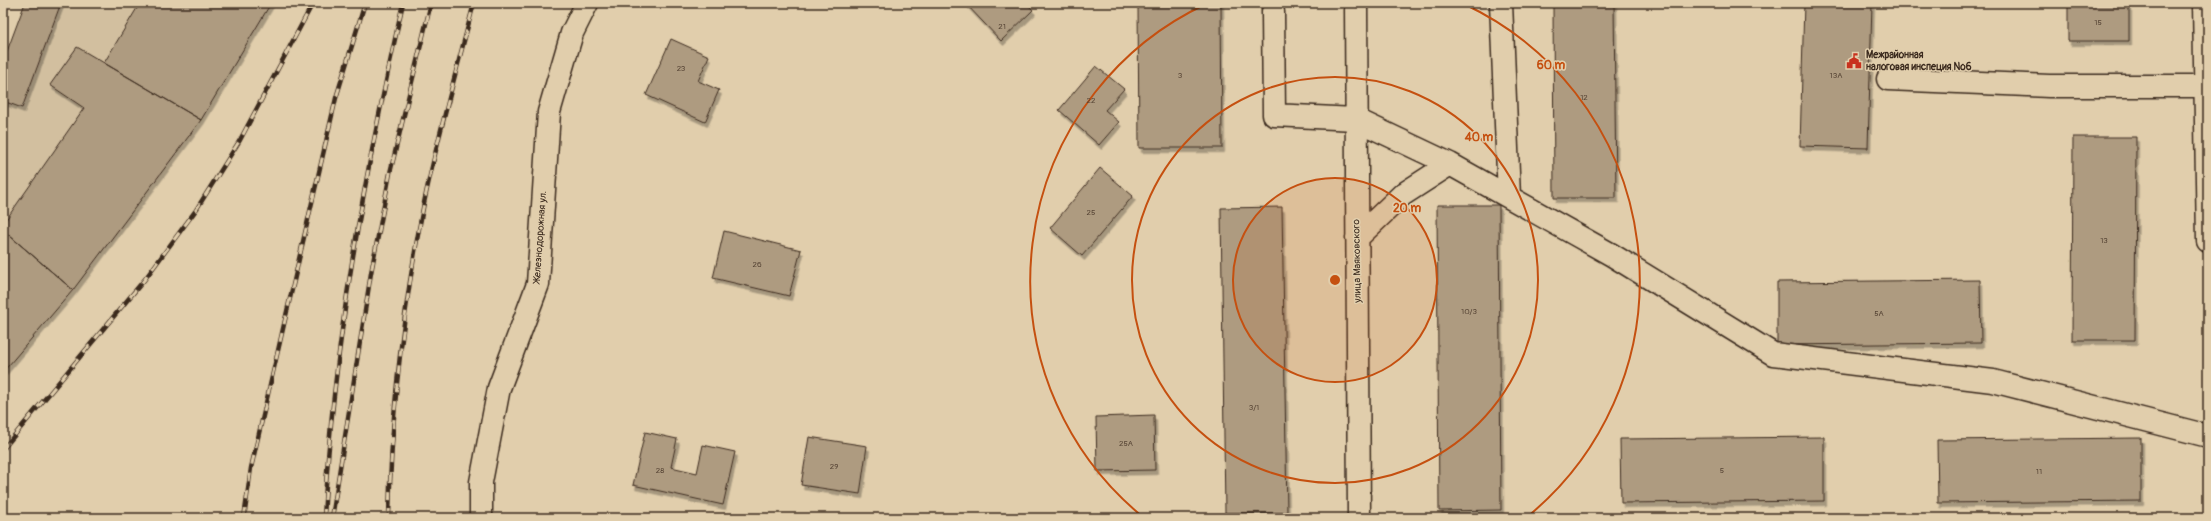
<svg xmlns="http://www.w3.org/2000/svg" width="2211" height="521" font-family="Pangolin,sans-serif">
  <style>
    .built { fill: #d2bf9f }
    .building { fill: #ae9b80; stroke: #3b2a1e; filter: url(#shadow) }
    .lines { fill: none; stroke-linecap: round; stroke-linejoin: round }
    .minor-casing { stroke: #3b2a1e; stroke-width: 25 }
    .minor { stroke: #e1ceac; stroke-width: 22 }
    .rail-casing { stroke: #3b2a1e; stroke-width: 4.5 }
    .rail { stroke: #e1ceac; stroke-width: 3; stroke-dasharray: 9; stroke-linecap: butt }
    .ring { fill: none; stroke: #c55010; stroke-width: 2 }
    .labels { text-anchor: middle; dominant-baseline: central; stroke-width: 3; stroke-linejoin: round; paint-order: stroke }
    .number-label { font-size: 8px; fill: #584636 }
    .poi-label { font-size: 10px; font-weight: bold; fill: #3b2a1e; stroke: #e1ceac; text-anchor: start }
    .street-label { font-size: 10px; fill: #3b2a1e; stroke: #e1ceac }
    .centre { fill: #c55010; stroke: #e1ceac; stroke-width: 2 }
    .ring-label { font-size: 12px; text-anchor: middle; font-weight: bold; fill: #c55010; stroke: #e1ceac; stroke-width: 3; stroke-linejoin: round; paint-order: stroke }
  </style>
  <defs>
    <filter id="shadow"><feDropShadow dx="2.5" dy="4.5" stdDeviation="0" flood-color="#0004"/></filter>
  </defs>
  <rect width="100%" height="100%" fill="#e1ceac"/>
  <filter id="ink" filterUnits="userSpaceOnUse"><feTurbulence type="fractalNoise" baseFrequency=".025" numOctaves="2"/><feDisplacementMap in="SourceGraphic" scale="8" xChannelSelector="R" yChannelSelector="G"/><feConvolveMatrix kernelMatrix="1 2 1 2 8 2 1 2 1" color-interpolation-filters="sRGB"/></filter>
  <g filter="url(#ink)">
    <path class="built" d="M25,3H271L201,120L73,290L3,372V62Z"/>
    <path class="building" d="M25,3H61L22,108L3,101V62Z
      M140,3H271L201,120L104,63Z
      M965,3H1026L1033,10L1001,41Z
      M1138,3H1221L1222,148H1139Z
      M1553,3H1614L1616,198H1554Z
      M1804,3H1872L1868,148L1800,146Z
      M2068,3H2129V41H2068Z
      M671,39L709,56L698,81L719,90L705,122L646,95Z
      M77,47L201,120L73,290L3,230V224L84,108L50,85Z
      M1096,66L1124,89L1105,110L1119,122L1099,145L1059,110Z
      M2073,137H2136L2135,340H2072Z
      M1100,168L1133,196L1082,256L1050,228Z
      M1437,205H1499L1501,510L1439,511Z
      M1282,207L1287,513H1225L1221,208Z
      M3,230L73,290L3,372Z
      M724,231L801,250L789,296L713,278Z
      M1980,280L1981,343L1777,345V282Z
      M1154,415L1155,470L1097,471L1096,417Z
      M645,432L677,439L671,467L697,473L703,445L735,452L723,505L633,485Z
      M809,437L867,446L860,494L801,485Z
      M1824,437V501L1621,503L1620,439Z
      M2141,438V501L1938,503L1937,440Z"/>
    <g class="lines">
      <g class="minor-casing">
        <path id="minor" d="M1356,3L1359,518
          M1501,3L1509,197
          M2204,3L2208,241
          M1273,12L1274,115L1355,119L1450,164L1612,255L1773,354L1993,381L2208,436
          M1888,79L2049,86H2205
          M1357,238L1402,195L1450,164
          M481,518V482L499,388L538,284L549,112L572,33L587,3"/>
      </g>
      <use href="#minor" class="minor"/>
      <g class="rail-casing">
        <path id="rail" d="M3,449L145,279L196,210L240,140L313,3
          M244,518L251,468L336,98L365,3
          M324,518C333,344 365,172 403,3
          M332,518L371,273L390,173L431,3
          M389,518C391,415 404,303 424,203C438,135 457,69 474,3"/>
      </g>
      <use href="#rail" class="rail"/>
    </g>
  </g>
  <circle cx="1335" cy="280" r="102" fill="#c55010" fill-opacity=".12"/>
  <g class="ring">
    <circle cx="1335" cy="280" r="102"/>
    <circle cx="1335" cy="280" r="203"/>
    <path d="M1143 517A305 305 0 0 1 1206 4M1464 4A305 305 0 0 1 1527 517"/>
  </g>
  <defs>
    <g id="civic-bare" transform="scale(1.2)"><path d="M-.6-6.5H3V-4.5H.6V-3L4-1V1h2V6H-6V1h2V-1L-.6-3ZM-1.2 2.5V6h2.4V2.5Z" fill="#c8321e" stroke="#e1ceac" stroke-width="2.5" paint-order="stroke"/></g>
  </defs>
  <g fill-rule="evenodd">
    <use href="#civic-bare" x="1854" y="61"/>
  </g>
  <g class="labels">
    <g class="number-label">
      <text x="2098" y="22">15</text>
      <text x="1002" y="26">21</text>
      <text x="681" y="68">23</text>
      <text x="1180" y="75">3</text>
      <text x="1836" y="75">13А</text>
      <text x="1584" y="97">12</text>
      <text x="1091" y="100">22</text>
      <text x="1091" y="212">25</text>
      <text x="2104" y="240">13</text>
      <text x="757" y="264">26</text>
      <text x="1469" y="311">10/3</text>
      <text x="1879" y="313">5А</text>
      <text x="1254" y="407">3/1</text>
      <text x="1126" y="443">25А</text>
      <text x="834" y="466">29</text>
      <text x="660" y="470">28</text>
      <text x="1722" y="470">5</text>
      <text x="2039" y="471">11</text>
    </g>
    <g class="poi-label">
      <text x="1866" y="55">Межрайонная<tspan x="1866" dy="12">налоговая инспеция №6</tspan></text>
    </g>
    <g class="street-label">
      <text transform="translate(540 237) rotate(-86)">Железнодорожная ул.</text>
      <text transform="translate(1357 261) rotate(-91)">улица Маяковского</text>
    </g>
  </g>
  <circle cx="1335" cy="280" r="6" class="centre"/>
  <g class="ring-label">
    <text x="1551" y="69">60 m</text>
    <text x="1479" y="141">40 m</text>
    <text x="1407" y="212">20 m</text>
  </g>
  <rect width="2211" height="521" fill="none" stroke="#e1ceac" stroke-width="16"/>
  <rect x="8" y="8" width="2195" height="505" fill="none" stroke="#3b2a1e" stroke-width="1.5" filter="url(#ink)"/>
</svg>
